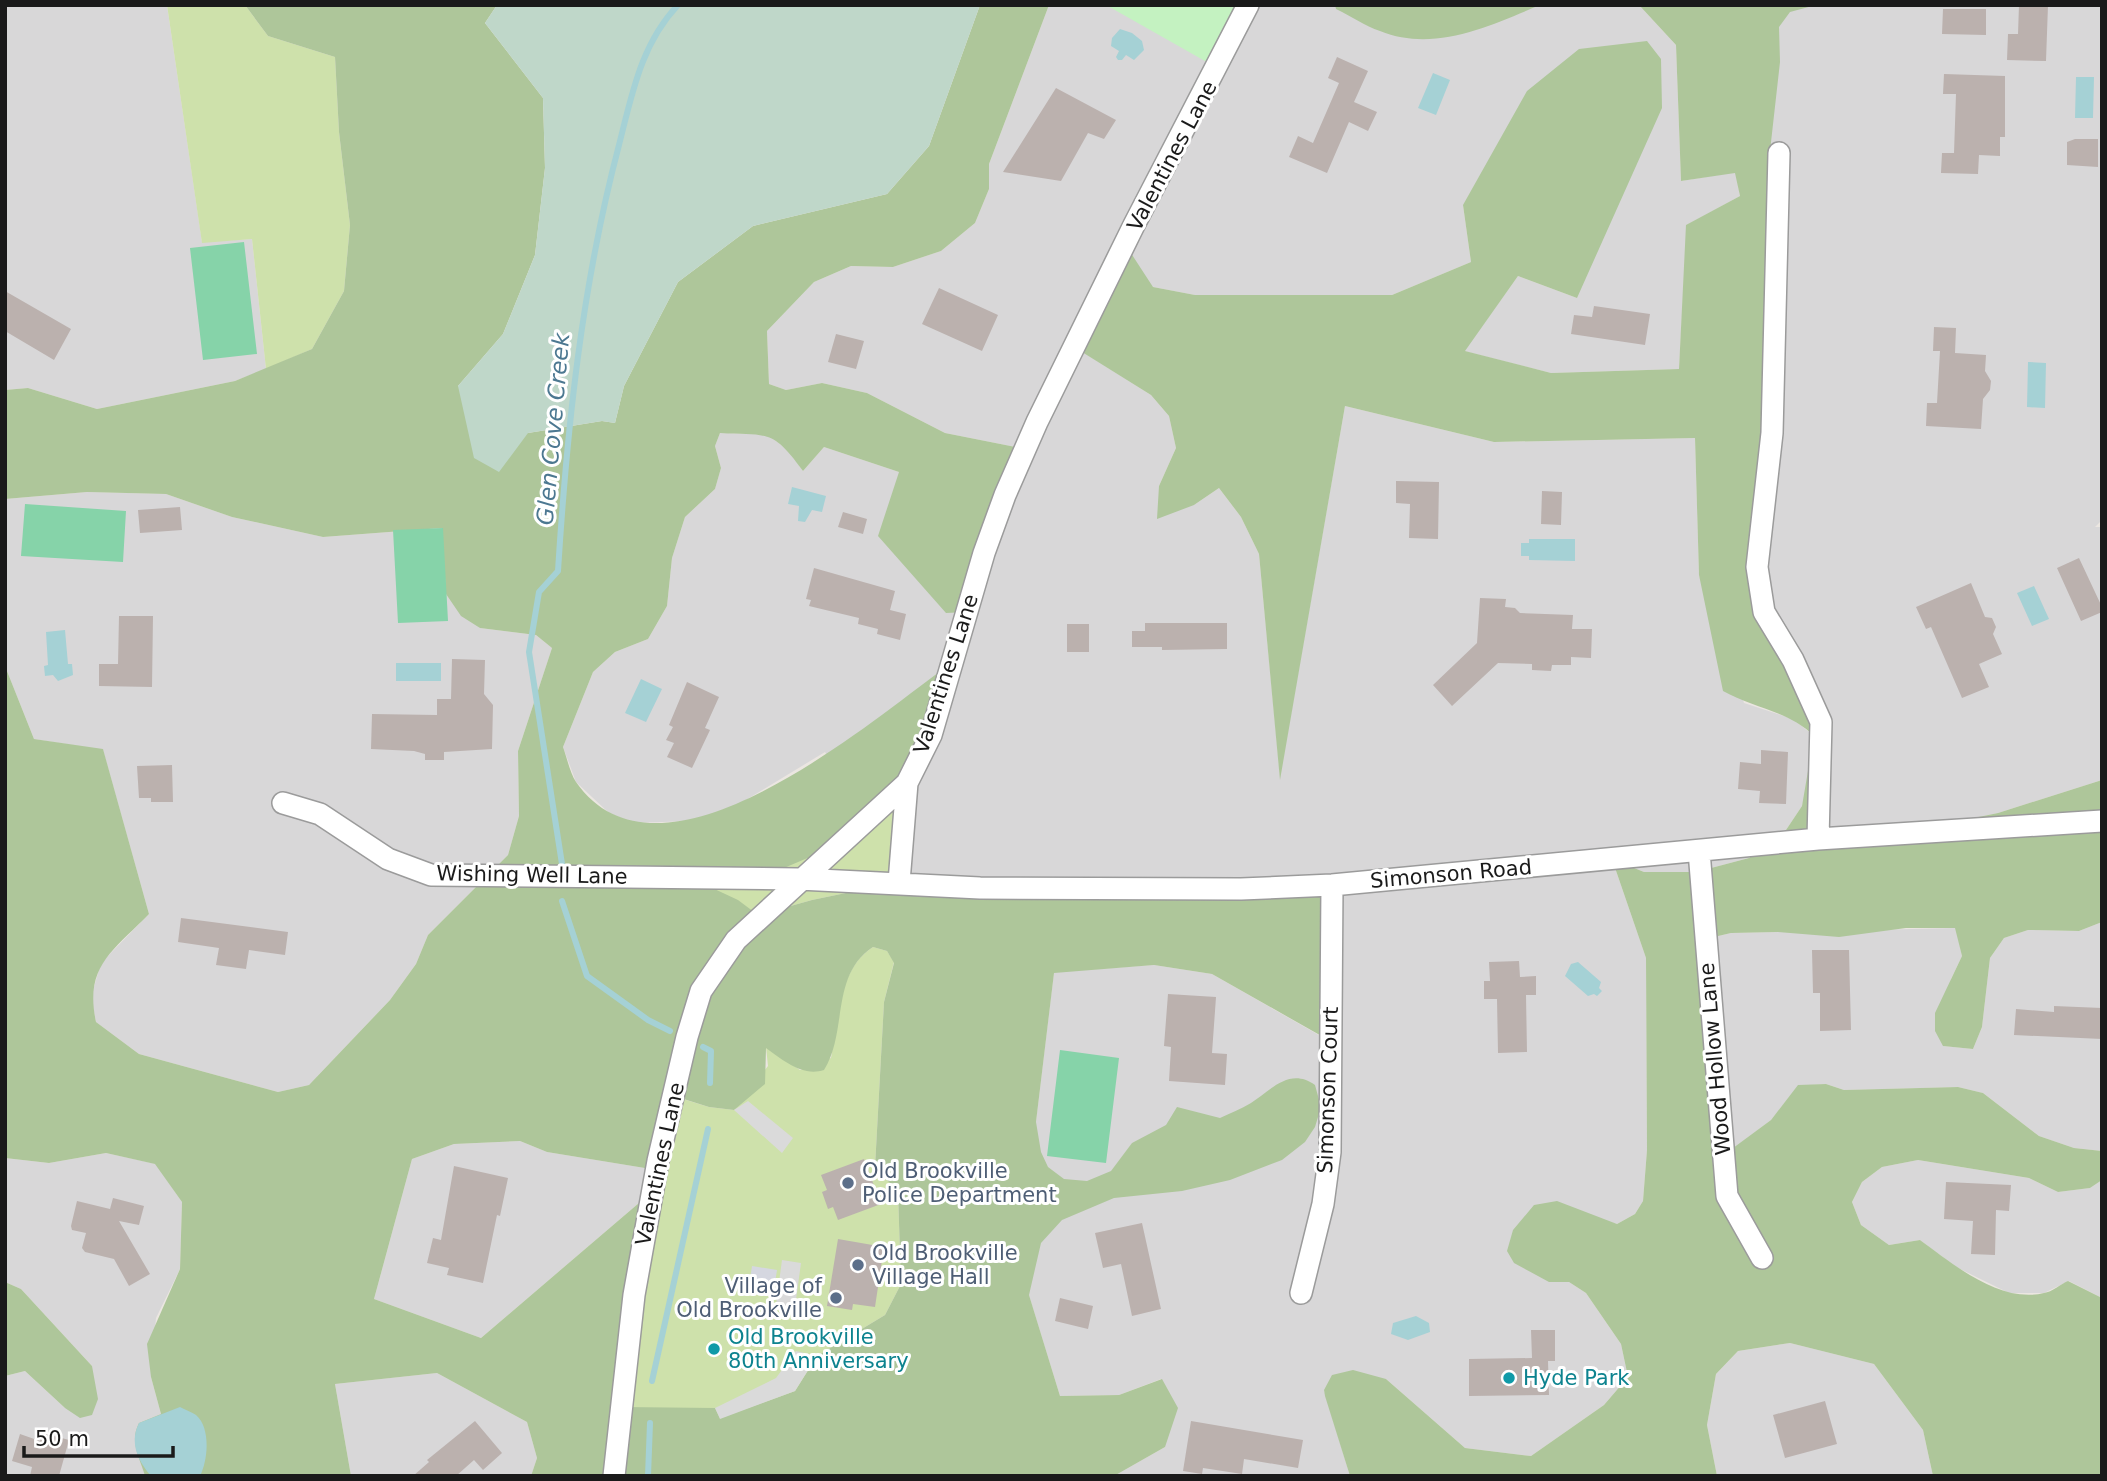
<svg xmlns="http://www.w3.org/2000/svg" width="2107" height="1481" font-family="'DejaVu Sans',sans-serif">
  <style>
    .residential { fill: #d8d7d8 }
    .grass { fill: #cee1ab }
    .forest { fill: #aec69a; fill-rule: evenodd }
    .wetland { fill: #bfd7c9 }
    .park { fill: #c4f2c1 }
    .pitch { fill: #86d3a9 }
    .parking { fill: #dadada }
    .plaza { fill: #d5d7e0 }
    .water { fill: #a5d1d5 }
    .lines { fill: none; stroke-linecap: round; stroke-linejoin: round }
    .stream { stroke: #a5d1d5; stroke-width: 6 }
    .building { fill: #bbb1ae }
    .minor-casing { stroke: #9b9b9b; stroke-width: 24 }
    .minor { stroke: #fff; stroke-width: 21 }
    .service-dot { fill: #5c6f8a; stroke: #fff; stroke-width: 2.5 }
    .culture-dot { fill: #0f9aa8; stroke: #fff; stroke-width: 2.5 }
    .labels { text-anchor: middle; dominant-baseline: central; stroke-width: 6; stroke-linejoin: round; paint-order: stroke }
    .street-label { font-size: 21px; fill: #1a1a1a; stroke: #fff }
    .service-label { font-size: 21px; fill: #4e5e75; stroke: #fff; text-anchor: start }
    .culture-label { font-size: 21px; fill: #0d838f; stroke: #fff; text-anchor: start }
    .water-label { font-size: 23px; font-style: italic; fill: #4c7891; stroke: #fff }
  </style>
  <rect width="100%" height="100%" fill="#ebe6e1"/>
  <path class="residential" d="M5,5H167L202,242L252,239L266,369L235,381L97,409L28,388L5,390Z
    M1049,5H1639L1676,45L1681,181L1736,172L1740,196L1687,225L1679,369L1551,373L1464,351L1518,276L1577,298L1463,205L1471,262L1392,295H1195L1153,287L1075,347L1151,395L1169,416L1176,448L1159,486L1194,505L1219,488L1241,517L1259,554L1280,776L1345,406L1494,442L1695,438L1699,575L1744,703L1793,719L1814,736L1806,792L1802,806L1784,833L1749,858L1696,872H1644L1612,859L1646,958L1647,1150L1643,1201L1635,1214L1617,1224L1596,1218L1549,1282H1569L1586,1293L1621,1344L1628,1377L1604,1405L1531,1456L1465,1448L1386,1379L1324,1390L1350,1476H1114L1165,1447L1161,1379L1119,1395L1060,1396L1019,1263L1054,972L1154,965L1212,974L1324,1038L1331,885L899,882L825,752L736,806L692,821L634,823L609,813L576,782L563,747L593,672L615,652L648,639L667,606L672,558L685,517L715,489L721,468L715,446L720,433L767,434L789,451L803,471L824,447L899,472L1025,449L945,433L867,393L822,383L786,390L769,384L767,331L814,282L851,266L893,267L941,251L975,223L989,189V164Z
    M1769,5H2102V520L2095,527H2102V780L1998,813L1895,834L1870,845L1847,849L1822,843L1818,721L1763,616Z
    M87,492L166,494L232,517L323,537L443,528L446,594L480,628L536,635L552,648L518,751L519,816L508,855L428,935L416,964L390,1000L309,1085L278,1092L139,1054L96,1022L91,997L101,963L149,914L103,750L34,739L5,666V499Z
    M2102,922V1151L2074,1148L2039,1136L1983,1093L1958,1087L1844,1090L1826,1084L1798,1086L1771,1120L1725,1155L1714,937L1731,933L1956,928L1962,956L1951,979L1943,1046L1973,1049L1982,1027L1990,958L2004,938L2028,930L2079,931Z
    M520,1141L547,1152L657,1170L653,1191L481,1338L374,1299L412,1159L454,1144Z
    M106,1153L156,1164L182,1202L180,1269L156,1318L151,1377L161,1414L139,1423L145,1476H5V1376L25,1371L65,1408L92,1366L21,1289L5,1282V1158L49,1163Z
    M1918,1160L2029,1178L2058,1192L2090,1188L2102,1180V1298L2069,1281L2044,1293H2009L1956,1267L1920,1240L1889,1245L1861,1225L1852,1202L1862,1182L1882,1167Z
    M1790,1343L1874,1364L1923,1430L1933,1476H1717L1707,1425L1716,1374L1738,1351Z
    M437,1373L527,1422L537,1458L531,1476H351L335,1384Z"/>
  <path class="grass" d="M167,5H245L268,36L335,57L339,132L350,225L344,291L312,349L266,369L252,239L202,243Z
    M907,783L899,882L812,900L758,915L677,871Z
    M873,947L887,951L894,962L884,1002L875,1167L898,1192L901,1284L885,1315L817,1356L795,1391L720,1419L621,1407L673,1096L709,1107L734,1110L768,1066L766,1047L800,1070L831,1058C838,1020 838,969 873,947Z"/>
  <path class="forest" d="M245,5H497L485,23L543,98L545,168L535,255L503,334L458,386L528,433L602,421L615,423L624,386L678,282L753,226L887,194L929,146L980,5H1049L989,164V189L975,223L941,251L893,267L851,266L814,282L767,331L769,384L786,390L822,383L867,393L945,433L1025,449L967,612L946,613L878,536L899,472L824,447L803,471C772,428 768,436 720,433L715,446L721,468L715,489L685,517L672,558L667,606L648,639L615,652L593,672L563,747C567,758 570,773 576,782C662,905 874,718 954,661L907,783L845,842L784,868L678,872L738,900L758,915L812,900L899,882L1332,885L1325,1038L1212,974L1154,965L1054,973L1036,1122L1041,1152L1048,1167L1064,1179L1087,1181L1111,1171L1132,1143L1166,1125L1177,1107L1220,1118C1230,1113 1241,1109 1251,1103C1272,1089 1290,1067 1315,1085L1321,1107L1315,1127L1305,1142L1282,1160L1230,1180L1182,1191L1114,1198L1062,1220L1041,1243L1029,1295L1060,1396L1119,1395L1162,1379L1178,1408L1165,1447L1114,1476H531L537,1458L527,1422L437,1373L335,1384L351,1476H145C140,1458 129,1442 139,1423L161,1414L151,1377L147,1344L180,1269L182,1202L155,1164L106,1153L49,1163L5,1158V666L34,739L103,749L149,914C113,951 84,966 96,1022L139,1054L278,1092L309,1085L390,1000L416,964L428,935L508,855L519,816L518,751L552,648L536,635L480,628L461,616L446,594L442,528L323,537L232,517L166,494L87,492L5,499V390L28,388L97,409L235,381L312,349L344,291L350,225L339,132L335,57L268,36ZM873,947L887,951L894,963L884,1002L875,1167L898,1192L901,1284L885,1315L817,1356L795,1391L720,1418L715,1408L622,1407L653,1191L481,1338L374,1299L412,1159L454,1144L520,1141L547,1152L657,1170L674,1096L709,1107L734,1110L765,1084L766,1048C783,1060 802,1077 824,1070C848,1032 830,975 873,947Z
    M1335,5H1540C1490,26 1434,53 1380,31C1365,26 1351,16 1336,9Z
    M1639,5H1816L1790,12L1779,27L1780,62L1770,151L1767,427L1753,570L1818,721L1813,783L1833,848L1870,845L1895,834L1998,813L2102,780V922L2079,931L2028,930L2004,938L1990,958L1982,1027L1973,1049L1943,1046L1935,1031V1013L1962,956L1955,928H1906L1839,937L1778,932L1731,933L1714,937L1725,1154L1771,1120L1798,1085L1826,1084L1844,1090L1958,1087L1983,1093L2039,1136L2074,1148L2102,1151V1180L2090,1188L2058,1192L2029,1178L1918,1160L1882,1167L1862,1182L1852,1202L1861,1225L1889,1245L1920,1240C1953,1264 2000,1304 2044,1293C2052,1292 2061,1284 2068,1281L2102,1298V1476H1933L1923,1430L1874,1364L1790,1343L1738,1351L1716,1374L1707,1425L1717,1476H1350L1325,1396L1324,1390L1332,1375L1353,1370L1386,1379L1465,1448L1531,1456L1604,1405L1628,1377L1621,1344L1586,1293L1569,1282H1549L1514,1263L1507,1251L1513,1230L1534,1205L1557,1201L1617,1224L1635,1214L1643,1201L1647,1150L1646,958L1612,859L1644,872H1696L1749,858L1784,833L1802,806L1814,736C1789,711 1753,708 1723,691L1699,575L1695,438L1494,442L1345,406L1280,780L1259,554L1241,517L1219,488L1194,505L1157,519L1159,486L1176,448L1169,416L1151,395L1074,347L1125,244L1153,287L1195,295H1392L1471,262L1463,205L1527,91L1579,49L1647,41L1661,59L1662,108L1577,298L1518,276L1465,351L1551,373L1679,369L1686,225L1740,196L1735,173L1681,181L1676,45Z
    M5,1282L21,1289L92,1366L98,1399L92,1415L80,1418L65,1408L25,1371L5,1376Z"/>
  <path class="wetland" d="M497,5H980L929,146L887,194L753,226L678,282L624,386L615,423L602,421L528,433L499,472L474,458L458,386L503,334L535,255L545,168L543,98L485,23Z"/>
  <path class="park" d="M1106,5H1239L1212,65Z"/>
  <path class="pitch" d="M244,242L257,354L203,360L190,248Z
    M25,504L126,511L123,562L21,556Z
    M443,528L448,621L398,623L393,530Z
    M1060,1050L1119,1058L1106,1163L1047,1156Z"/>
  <path class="parking" d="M748,1101L793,1138L782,1153L734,1110Z
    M782,1260L801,1263L795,1307L776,1305Z
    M796,1351L817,1356L795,1391L720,1419L715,1408L776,1378Z"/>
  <path class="plaza" d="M752,1266L777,1270L773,1296L748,1292Z"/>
  <path class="water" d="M1120,29L1132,33L1142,41L1144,50L1134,60L1126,55L1122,60H1118L1116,57L1119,51L1111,46L1112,38Z
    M1433,73L1450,80L1436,115L1418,108Z
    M2076,77H2094L2093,118H2075Z
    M2028,362L2046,363L2045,408L2027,407Z
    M792,487L826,496L822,512L812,510L805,522L798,521L799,506L788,504Z
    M1529,539H1575V561L1529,560V556H1521V543H1529Z
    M2034,586L2049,619L2032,626L2017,593Z
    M65,630L68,664H72L73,675L58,681L53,675L45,676L44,666L48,665L46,632Z
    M396,663H441V681H396Z
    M641,679L662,689L646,722L625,713Z
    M1578,962L1601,982L1599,988L1602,991L1597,996L1594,994L1588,996L1565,976L1571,964Z
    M1416,1316L1429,1323L1430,1332L1408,1340L1391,1334L1393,1323Z
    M180,1407C185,1410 192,1412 196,1415C211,1428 208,1460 200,1476H151C138,1461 129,1443 139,1423Z"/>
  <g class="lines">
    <path class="stream" d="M562,864L529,652L539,592L558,571C567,427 582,285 619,145C632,94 641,44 678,5
      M562,901L587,976L648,1020L670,1031
      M703,1047L711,1051L710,1083
      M652,1381L708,1129
      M648,1476L650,1423"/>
  </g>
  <path class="building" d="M2019,5H2048L2046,61L2007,60L2008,34H2018Z
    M1943,9H1986V35L1942,34Z
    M1337,57L1368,71L1354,102L1377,112L1368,131L1349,122L1327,173L1289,157L1298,136L1313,143L1339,83L1328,78Z
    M1944,74L2005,76V137H2000V156L1979,155L1978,174L1941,173L1942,153H1954L1956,94H1943Z
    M1056,88L1116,120L1104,139L1088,133L1061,181L1003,172Z
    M2075,139H2098V167L2067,165V142Z
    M939,288L998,315L982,351L922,324Z
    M5,291L71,329L54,360L5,331Z
    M1594,306L1650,314L1645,345L1571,334L1574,315L1592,317Z
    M1934,327L1956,328L1955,353L1986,355L1985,371L1991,381L1990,390L1983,399L1981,429L1926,426L1927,403H1937L1940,351H1933Z
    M836,334L864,341L856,369L828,362Z
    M1396,481L1439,482L1438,539L1409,538L1410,504L1396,503Z
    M1542,491L1562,492L1561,525L1541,524Z
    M180,507L182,530L140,533L138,510Z
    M843,512L867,519L863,534L838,527Z
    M2079,558L2102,607V612L2081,621L2057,568Z
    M814,568L895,591L890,610L906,614L900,640L877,634L878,629L858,624L859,618L809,606L811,600L806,599Z
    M1971,583L1985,617L1992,618L1996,627L1993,634L2002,654L1979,664L1989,687L1962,698L1931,627L1926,629L1916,607Z
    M1480,598L1506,599L1505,607L1515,608L1520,613L1573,615L1572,629H1592L1591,658L1571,657V665H1552L1551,671L1532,670V664L1498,663L1452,706L1433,685L1477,643Z
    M119,616H153L152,687L99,686V664H118Z
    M1145,623H1227V649L1162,650V647H1132V631H1145Z
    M1067,624H1089V652H1067Z
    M452,659L485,660L484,694L493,705L492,749L444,752V760H425V754L414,751L371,749L372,714L437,715V699H451Z
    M687,682L719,697L705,728L710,730L692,768L667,757L674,743L666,740L673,727L669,725Z
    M1761,750L1788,752L1786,804L1759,803L1760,791L1738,789L1740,762L1761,764Z
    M172,765L173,802H151V798H139L137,766Z
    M181,918L288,932L285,955L249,950L246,969L216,965L219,948L178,942Z
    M1812,950H1849L1851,1030L1820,1031V993H1813Z
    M1519,961L1520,977L1536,976V995H1526L1527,1052L1498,1053L1497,999H1484V981H1490L1489,962Z
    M1168,994L1216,997L1212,1053L1227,1054L1225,1085L1169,1081L1171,1047L1164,1046Z
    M2054,1006L2102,1008V1039L2014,1035L2016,1009L2054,1012Z
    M864,1159L881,1204L838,1220L833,1207L828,1209L822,1192L827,1190L821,1175Z
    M454,1166L508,1178L500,1216L497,1215L483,1283L447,1275L449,1268L427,1263L433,1238L441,1240Z
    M1946,1182L2011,1185L2009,1211L1996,1210L1995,1255L1971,1254L1973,1221L1944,1219Z
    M113,1198L144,1206L139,1225L119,1221L150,1274L129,1286L114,1259L85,1252L82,1248L86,1233L72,1230L71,1226L77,1201L110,1209Z
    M1142,1223L1161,1309L1132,1316L1121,1264L1103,1268L1095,1233Z
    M838,1239L884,1247L875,1307L853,1304L852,1310L827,1306Z
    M1060,1298L1093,1306L1088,1329L1055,1321Z
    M1531,1330H1555V1361H1548L1549,1395L1469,1396V1359L1532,1358Z
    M1825,1401L1837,1444L1785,1458L1773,1415Z
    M475,1421L502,1453L483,1470L474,1460L456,1476H413L429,1462L427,1460Z
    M1191,1421L1303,1440L1298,1468L1244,1459L1242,1474L1203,1468L1202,1474L1183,1471Z
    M43,1433L69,1440L59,1476H30L32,1467L12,1461L20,1434L40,1441Z"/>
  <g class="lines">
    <g class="minor-casing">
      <path id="minor" d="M1779,153L1772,433L1757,567L1764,612L1793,660L1821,722L1818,839
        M283,803L320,814L388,859L431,875L799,879L980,888L1241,889L1332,885L1818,839L2102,821
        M1699,851L1727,1196L1762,1258
        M899,882L907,783
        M1301,1293L1323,1204L1330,1152L1332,885
        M614,1476L634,1295L658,1161L687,1037L701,991L736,940L907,783L931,735L984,553L1005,495L1037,422L1134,225L1248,5"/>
    </g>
    <use href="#minor" class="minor"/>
  </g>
  <g class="service-dot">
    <circle cx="848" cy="1183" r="7"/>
    <circle cx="858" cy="1265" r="7"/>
    <circle cx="836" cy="1298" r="7"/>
  </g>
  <g class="culture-dot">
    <circle cx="714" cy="1349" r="7"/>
    <circle cx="1509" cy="1378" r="7"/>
  </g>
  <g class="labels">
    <g class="street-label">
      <text transform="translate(1172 156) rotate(-62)">Valentines Lane</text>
      <text transform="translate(946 674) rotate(-72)">Valentines Lane</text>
      <text transform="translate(1451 874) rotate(-5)">Simonson Road</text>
      <text transform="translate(532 875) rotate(1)">Wishing Well Lane</text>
      <text transform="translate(1715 1059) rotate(-95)">Wood Hollow Lane</text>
      <text transform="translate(1328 1090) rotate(-88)">Simonson Court</text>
      <text transform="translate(660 1164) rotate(-78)">Valentines Lane</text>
    </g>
    <g class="service-label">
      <text x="862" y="1171">Old Brookville<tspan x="862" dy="24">Police Department</tspan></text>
      <text x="872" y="1253">Old Brookville<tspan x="872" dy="24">Village Hall</tspan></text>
      <text x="822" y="1286" text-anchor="end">Village of<tspan x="822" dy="24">Old Brookville</tspan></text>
    </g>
    <g class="culture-label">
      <text x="728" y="1337">Old Brookville<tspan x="728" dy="24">80th Anniversary</tspan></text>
      <text x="1523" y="1378">Hyde Park</text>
    </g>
    <g class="water-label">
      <text transform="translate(553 429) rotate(-85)">Glen Cove Creek</text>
    </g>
  </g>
  <rect width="2107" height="1481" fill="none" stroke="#1a1a1a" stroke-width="14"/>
  <path d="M24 1446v10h149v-10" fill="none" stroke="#1a1a1a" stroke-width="3.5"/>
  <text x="35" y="1446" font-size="21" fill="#1a1a1a" stroke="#ffffff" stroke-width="5" paint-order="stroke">50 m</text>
</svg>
